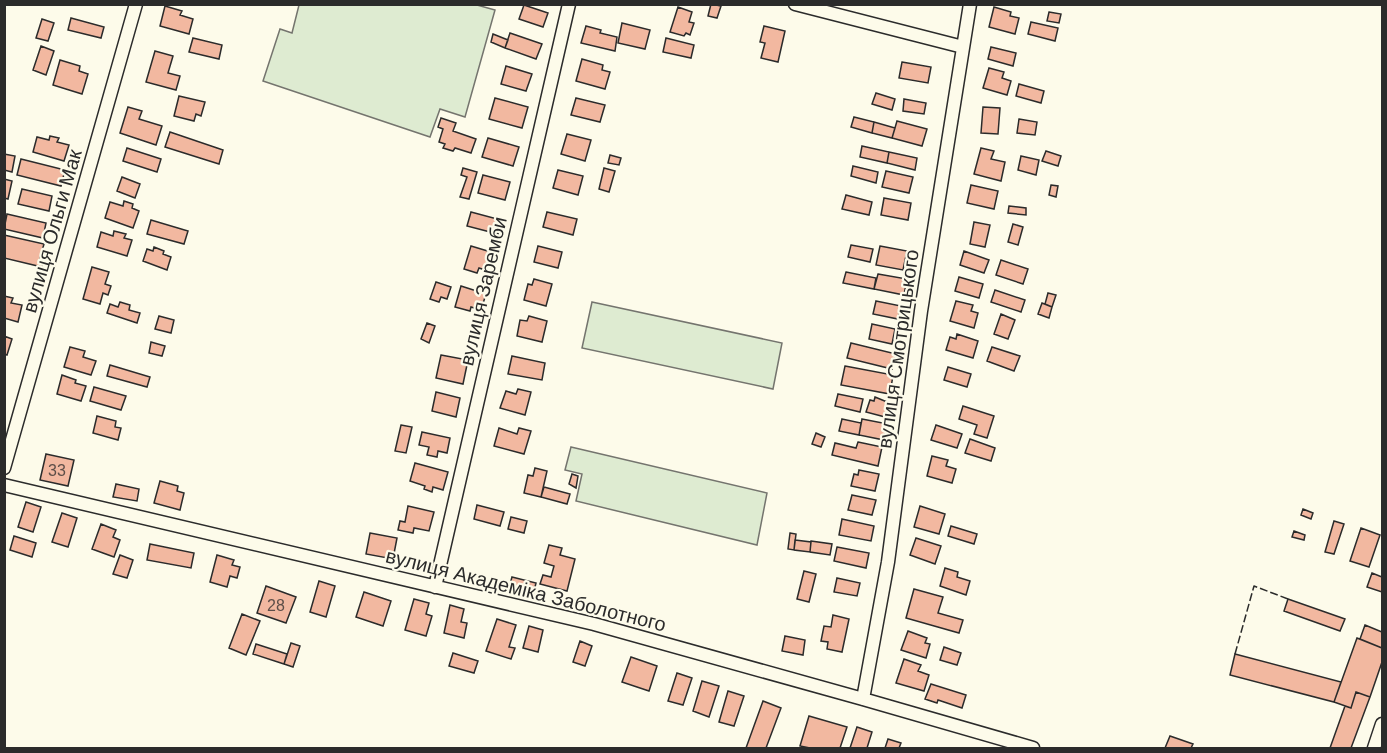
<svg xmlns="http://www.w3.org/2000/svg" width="1387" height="753" font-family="Helvetica,sans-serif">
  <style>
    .green { fill: #deebd1; stroke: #74746e; stroke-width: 1.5 }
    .building { fill: #f2b8a0; stroke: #2b2b2b; stroke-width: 1.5 }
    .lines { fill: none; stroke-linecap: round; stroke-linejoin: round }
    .minor-casing { stroke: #2b2b2b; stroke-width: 15 }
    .minor { stroke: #fdfbea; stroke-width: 12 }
    .fence { stroke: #2b2b2b; stroke-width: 1.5; stroke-dasharray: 8 3; stroke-linecap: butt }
    .labels { text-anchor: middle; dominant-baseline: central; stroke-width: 4.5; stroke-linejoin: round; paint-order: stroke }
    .number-label { font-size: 16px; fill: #5d4e48 }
    .street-label { font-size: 20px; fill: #2b2b2b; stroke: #fdfbea }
  </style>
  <rect width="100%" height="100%" fill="#fdfbea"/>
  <path class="green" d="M477,5L495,10L465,117L440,109L430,137L263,81L280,29L292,33L299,5Z
    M592,302L782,343L773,389L582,348Z
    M571,447L767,493L757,545L576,501L582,474L565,470Z"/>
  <path class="building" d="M711,4L721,6L717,18L708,16Z
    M524,5L548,13L543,27L519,19Z
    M165,6L182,11L180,15L193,19L189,34L160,26Z
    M678,7L692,12L689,22L694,23L690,35L686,33L684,36L670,32Z
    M994,7L1011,12L1010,16L1019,18L1015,34L989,27Z
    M1049,12L1061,14L1059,23L1047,21Z
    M71,18L104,27L101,38L68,30Z
    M42,19L54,23L48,41L36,38Z
    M1031,22L1058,28L1055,41L1028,34Z
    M622,23L650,30L645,49L618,43Z
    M586,26L601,30L600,33L617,37L615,51L581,43Z
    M764,26L785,31L778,62L761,58L765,43L760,42Z
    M510,33L542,44L536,59L505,48Z
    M493,34L508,40L505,48L491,42Z
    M193,38L222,45L219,59L189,52Z
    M666,38L694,45L691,58L663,52Z
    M41,46L54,51L46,75L33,70Z
    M991,47L1016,53L1013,66L988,59Z
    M155,51L173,56L168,73L180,76L176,90L146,82Z
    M582,59L603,65L602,70L610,72L605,89L576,81Z
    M60,60L80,66L79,71L88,74L82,94L53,85Z
    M902,62L931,67L928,83L899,78Z
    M506,66L532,74L526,91L501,84Z
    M989,68L1004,72L1002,78L1011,81L1007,95L983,88Z
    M1019,84L1044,91L1041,103L1016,96Z
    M876,93L895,99L892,110L872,104Z
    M179,96L205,102L201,116L196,114L194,121L174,116Z
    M495,98L528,107L522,128L489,119Z
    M576,98L605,105L600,122L571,115Z
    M904,99L926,103L924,114L903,111Z
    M128,107L142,111L139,119L162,126L156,145L120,133Z
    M983,107L1000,108L998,134L981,133Z
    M854,117L874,122L872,133L851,127Z
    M441,118L456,123L453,131L476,139L471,153L455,148L453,151L443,148L445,144L439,142L443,129L438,127Z
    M1019,119L1037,122L1035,135L1017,133Z
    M897,121L927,129L922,146L892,138Z
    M874,122L895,128L892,138L872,133Z
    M170,132L223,150L219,164L165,147Z
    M567,134L591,140L585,161L561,154Z
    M50,136L59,138L57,142L69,145L64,161L33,152L37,137L49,140Z
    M488,138L519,147L513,166L482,157Z
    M862,146L889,152L887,163L860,157Z
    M127,148L161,159L157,172L123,161Z
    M981,148L994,151L991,159L1005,162L1001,181L974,174Z
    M1046,151L1061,156L1058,166L1042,161Z
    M889,152L917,158L915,170L887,163Z
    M4,154L15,156L12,172L4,170Z
    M610,155L621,158L619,165L608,163Z
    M1021,156L1039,160L1036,175L1018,170Z
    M21,159L65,170L61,186L17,175Z
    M853,166L878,172L876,183L851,176Z
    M463,168L477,172L469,199L460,197L467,177L461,175Z
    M604,168L615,171L609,192L599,189Z
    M558,170L583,176L578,195L553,188Z
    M886,171L913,177L909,193L882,187Z
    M483,175L510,182L505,200L478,193Z
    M122,177L140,184L135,198L117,191Z
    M4,179L12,181L8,199L4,198Z
    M971,185L998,191L994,209L967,203Z
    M1051,185L1058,186L1056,197L1049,195Z
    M22,189L52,196L49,211L18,204Z
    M846,195L872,202L869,215L842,209Z
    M884,198L911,203L908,220L881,215Z
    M124,201L133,204L132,208L139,211L133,228L105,218L110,202L123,206Z
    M1009,206L1026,208V215L1008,213Z
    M471,212L501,220L498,234L467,226Z
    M547,212L577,219L573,235L543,227Z
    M7,214L46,223L43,238L4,229Z
    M151,220L188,231L184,244L147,234Z
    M974,222L990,225L985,247L970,244Z
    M1013,224L1023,227L1018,245L1008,242Z
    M114,231L126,234L124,238L132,240L127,256L97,247L101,232L113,236Z
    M4,235L44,244L40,258L44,259L42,267L4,258Z
    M851,245L873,249L870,262L848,257Z
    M471,246L491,252L485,270L479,268L477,273L464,269Z
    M538,246L562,252L558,268L534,262Z
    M880,246L907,251L903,270L876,265Z
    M154,247L164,251L163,254L171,257L167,270L143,261L147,249L153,251Z
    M964,251L989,260L984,273L960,265Z
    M1001,260L1028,269L1023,284L996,275Z
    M92,267L109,272L105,284L111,286L108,295L103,293L100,304L83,299Z
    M846,272L876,278L874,289L843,283Z
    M878,274L907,279L904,295L874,289Z
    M959,277L983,284L979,298L955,291Z
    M534,279L552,284L546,306L524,300L528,284L532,285Z
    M436,282L451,287L447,299L441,297L439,302L430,299Z
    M461,286L486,294L481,310L471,307L470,311L455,307Z
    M995,290L1025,300L1021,312L991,302Z
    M1048,293L1056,295L1052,307L1045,304Z
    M4,296L13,298L11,303L22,305L18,322L4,318Z
    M876,301L901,306L898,319L873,314Z
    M956,301L973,305L971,311L978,313L974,328L950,321Z
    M120,302L130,305L129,310L140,313L137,323L107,313L110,304L118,307Z
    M1042,303L1052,307L1049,318L1038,314Z
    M1001,314L1015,320L1008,339L994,334Z
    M159,316L174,320L171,333L155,329Z
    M529,316L547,321L542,342L517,336L520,320L527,321Z
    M427,323L435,326L429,343L421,339Z
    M872,324L895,329L892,344L869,339Z
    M957,334L978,341L973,358L946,350L950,337L956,339Z
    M4,336L12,339L7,355L4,354Z
    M151,342L165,346L162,356L149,353Z
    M851,343L896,354L892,369L847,358Z
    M70,347L85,351L83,357L96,361L91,375L64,367Z
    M992,347L1020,356L1014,371L987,361Z
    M441,355L468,360L463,384L436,378Z
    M512,356L545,363L542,380L508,374Z
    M110,365L150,377L147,387L107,376Z
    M845,366L893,375L890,394L841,385Z
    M948,367L971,374L967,387L944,380Z
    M62,375L76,380L75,383L86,386L81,401L57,394Z
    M94,387L126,396L121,410L90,401Z
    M518,389L531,392L525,415L500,408L506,391L516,394Z
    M436,392L460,398L456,417L432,411Z
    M838,394L863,399L860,412L835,406Z
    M875,397L892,404L889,418L866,412L870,400L874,401Z
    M963,406L994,416L987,438L974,434L977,425L959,419Z
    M97,416L116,421L115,427L121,428L118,440L93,433Z
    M842,419L861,423L859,435L839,431Z
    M862,419L888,424L884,440L859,435Z
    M401,425L412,427L406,453L395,451Z
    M936,425L962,434L957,448L931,440Z
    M499,428L517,434L519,428L531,431L524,454L494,446Z
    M422,432L450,438L447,453L438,451L437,457L427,455L429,447L419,445Z
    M816,433L825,437L821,447L812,444Z
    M970,439L995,448L991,461L965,453Z
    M858,442L882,447L878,466L832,455L835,443L856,448Z
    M46,454L74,460L68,486L40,480Z
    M932,456L948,460L946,466L956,469L952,483L927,476Z
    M415,463L448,472L443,490L433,487L432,492L424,489L425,486L410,481Z
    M535,468L547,471L541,497L524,493L528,475L533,476Z
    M859,470L879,474L875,491L851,486L854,474L858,475Z
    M572,474L578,476L576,488L569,484Z
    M160,481L178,486L177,491L184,493L180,510L154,503Z
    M116,484L139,489L137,501L113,497Z
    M544,487L570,494L567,504L541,497Z
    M852,495L876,500L872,515L848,510Z
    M26,502L41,507L33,532L18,527Z
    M477,505L504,512L500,526L474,519Z
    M408,506L434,512L429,531L414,528L413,533L398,530L400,521L405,522Z
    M920,506L945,514L939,534L914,527Z
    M1303,509L1313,513L1311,519L1301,515Z
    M62,513L77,518L68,547L52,542Z
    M511,517L527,521L524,533L508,529Z
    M842,519L874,526L871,541L839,535Z
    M1334,521L1344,524L1334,554L1325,552Z
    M101,524L116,530L113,537L120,540L114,557L92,549Z
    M951,526L977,534L974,544L948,536Z
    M1361,528L1380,535L1369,567L1350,561Z
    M1294,531L1305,535L1304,540L1292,537Z
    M370,533L397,538L393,559L366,554Z
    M790,533L796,534L794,550L788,549Z
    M14,536L36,543L32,557L10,550Z
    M916,538L941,546L935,564L910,555Z
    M795,540L811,542L810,552L794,550Z
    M811,541L832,544L830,555L810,552Z
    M150,544L194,553L191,568L147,560Z
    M549,545L562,548L560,555L575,559L567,591L540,584L543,575L551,577L554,566L544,563Z
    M837,547L869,553L866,568L834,561Z
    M120,555L133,560L127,578L113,574Z
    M217,555L234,560L232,565L240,567L237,578L230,576L227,587L210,582Z
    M945,568L958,572L957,577L970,581L966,595L940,586Z
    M804,571L816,574L809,602L797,599Z
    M1372,573L1382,577V592L1367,587Z
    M512,577L536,583L533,595L509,588Z
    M837,578L860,583L857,596L834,592Z
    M319,581L335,586L326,617L310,612Z
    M266,586L296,597L286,623L257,613Z
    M914,589L943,597L938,613L963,620L959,633L906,618Z
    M364,592L391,601L383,626L356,617Z
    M414,599L429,603L426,614L432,616L426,636L405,630Z
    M1288,599L1345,619L1340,631L1284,611Z
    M450,605L464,609L461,622L467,623L464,638L444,633Z
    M242,614L260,621L246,655L229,648Z
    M833,615L849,619L842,652L827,649L828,642L821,641L824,626L831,627Z
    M497,619L516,625L509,647L515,648L511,659L486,651Z
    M1365,625L1382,632V648L1360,639Z
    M529,626L543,630L538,652L523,648Z
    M908,631L927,638L925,643L930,644L926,658L901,650Z
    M785,636L805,640L803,655L782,651Z
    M1357,638L1382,648V662L1370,697L1356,692L1351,708L1334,702Z
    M580,641L592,646L585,666L573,662Z
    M291,643L300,646L293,667L284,664Z
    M256,644L287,654L284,664L253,654Z
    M944,647L961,653L957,665L940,660Z
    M453,653L478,661L474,673L449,666Z
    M1235,654L1341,682L1334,702L1230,675Z
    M631,657L657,666L649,691L622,682Z
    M904,659L921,665L918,671L929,675L924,691L896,683Z
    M677,673L692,678L683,705L668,701Z
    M702,681L719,686L709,717L693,711Z
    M931,684L966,695L962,708L938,700L937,703L925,699Z
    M728,691L744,696L734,726L719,722Z
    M1356,692L1370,697L1351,748H1330L1345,706L1351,708Z
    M763,701L781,708L766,748H746Z
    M809,716L847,727L840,748H810L800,746Z
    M857,727L872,732L867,748H850Z
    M1170,736L1193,744L1191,748H1165Z
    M888,739L901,743L899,748H885Z"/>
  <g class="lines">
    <g class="minor-casing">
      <path id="minor" d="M795,4L963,47
        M4,468L136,4
        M4,485L594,624L863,699L1033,748
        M435,587L569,4
        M863,699L888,562L921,311L970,4
        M1374,748L1382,724"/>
    </g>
    <use href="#minor" class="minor"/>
    <path class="fence" d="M1235,654L1254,586L1288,599"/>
  </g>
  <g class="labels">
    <g class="number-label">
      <text x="57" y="470">33</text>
      <text x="276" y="605">28</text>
    </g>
    <g class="street-label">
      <text transform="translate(52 231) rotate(-74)">вулиця Ольги Мак</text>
      <text transform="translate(483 291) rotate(-77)">вулиця Заремби</text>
      <text transform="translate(898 349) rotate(-82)">вулиця Смотрицького</text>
      <text transform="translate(526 590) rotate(14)">вулиця Академіка Заболотного</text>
    </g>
  </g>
  <rect width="1387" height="753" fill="none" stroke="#2b2b2b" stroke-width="12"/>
</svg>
